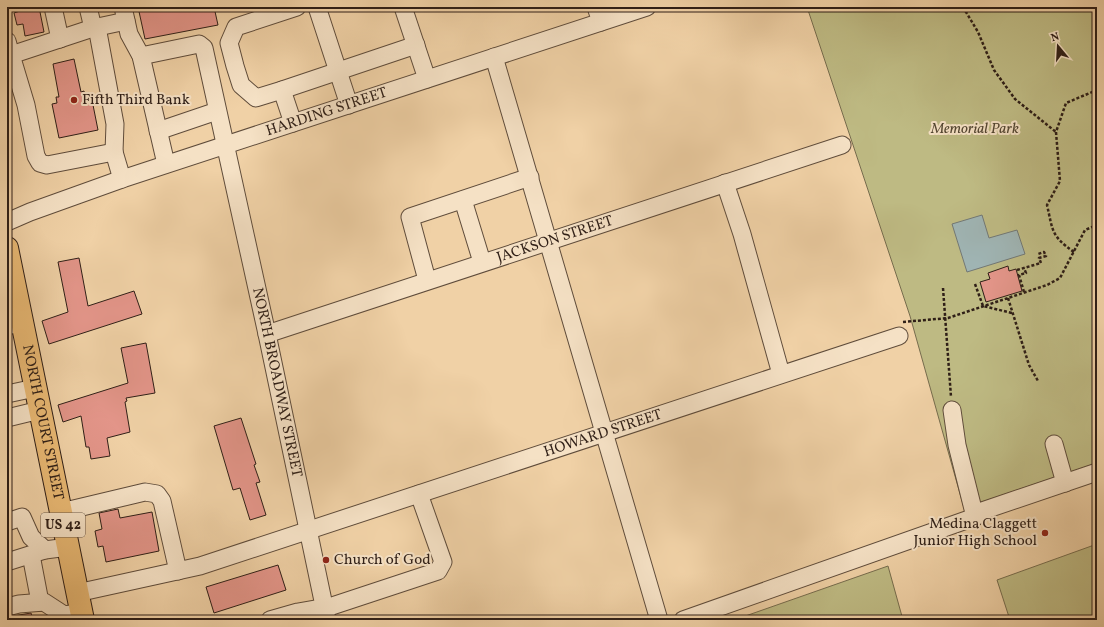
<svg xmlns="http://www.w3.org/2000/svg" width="1104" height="627" font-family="Vollkorn,serif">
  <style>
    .green { fill: #beba83; stroke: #766c4d }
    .water { fill: #9fb4b3; stroke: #727875 }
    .building { fill: #e39589; stroke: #2f1f17 }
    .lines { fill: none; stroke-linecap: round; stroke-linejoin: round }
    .minor-casing { stroke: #5f4c3b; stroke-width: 19 }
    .major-casing { stroke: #2f1f17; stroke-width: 24 }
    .path { stroke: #2f1f17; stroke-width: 2.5; stroke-dasharray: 3 2; stroke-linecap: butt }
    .minor { stroke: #f5e1c5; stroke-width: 17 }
    .major { stroke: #e8b873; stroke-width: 22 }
    .poi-dot { fill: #8f2418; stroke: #f5e1c5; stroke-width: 1.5 }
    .labels { text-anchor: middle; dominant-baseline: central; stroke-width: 4; stroke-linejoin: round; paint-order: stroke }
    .shield { fill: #f5e1c5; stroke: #6a594b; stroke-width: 1 }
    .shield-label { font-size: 14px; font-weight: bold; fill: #2f1f17 }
    .poi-label { font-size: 15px; fill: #2f1f17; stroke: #f5e1c5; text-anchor: start }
    .street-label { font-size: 15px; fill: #2f1f17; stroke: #f5e1c5 }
    .park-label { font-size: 15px; font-style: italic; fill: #534632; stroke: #f5e1c5 }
  </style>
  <rect width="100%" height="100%" fill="#f0d1a6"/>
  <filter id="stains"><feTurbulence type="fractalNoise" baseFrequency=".005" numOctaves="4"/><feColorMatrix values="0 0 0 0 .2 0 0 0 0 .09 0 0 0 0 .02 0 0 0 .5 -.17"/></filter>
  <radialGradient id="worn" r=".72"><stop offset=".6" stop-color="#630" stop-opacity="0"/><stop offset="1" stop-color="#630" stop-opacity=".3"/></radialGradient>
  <path class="green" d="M807,7H1097V463L964,508L910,316Z
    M1097,544V620H1010L997,580Z
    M888,566L903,620H734Z"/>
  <path class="water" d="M982,215L989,238L1017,230L1025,254L967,272L952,224Z"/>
  <path class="building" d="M19,7H39L44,32L25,36L23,24L17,25L14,13L20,11Z
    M138,7H214L218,25L145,39Z
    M74,59L81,92L84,91L85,97L91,95L98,130L59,138L52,104L57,103L56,97H59L53,64Z
    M79,258L88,306L134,291L142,314L49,344L42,321L68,312L58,262Z
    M1008,266L1009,271L1016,269L1022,291L986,302L980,282L990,279L988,273Z
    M146,343L155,393L126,398L127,401L125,402L130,432L107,438L110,456L91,459L89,447H86L81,416L63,422L58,405L128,383L121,348Z
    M241,418L256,464L254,465L260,482L256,483L266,515L250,520L240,488L233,490L214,426Z
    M118,509L120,518L152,512L159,551L106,562L103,546L98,547L95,531L102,529L99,513Z
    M278,565L286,590L214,613L206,587Z
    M31,613L33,620H7V617Z"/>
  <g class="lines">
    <g class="minor-casing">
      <g id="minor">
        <path d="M53,7L60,39"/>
        <path d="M88,7L93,28"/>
        <path d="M123,7L129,34L141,56L166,164"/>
        <path d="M317,7L349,105"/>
        <path d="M403,7L427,79"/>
        <path d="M596,7L601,22"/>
        <path d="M97,27L115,124L114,152"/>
        <path d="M7,41L11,55"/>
        <path id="s1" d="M141,56L199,44L204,48L267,334L327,620"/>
        <path d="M494,57L659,620"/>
        <path d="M282,90L416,45"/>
        <path d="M293,123L282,90L256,98L241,85L235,66L229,43L236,27L297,7"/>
        <path d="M158,131L217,111"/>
        <path d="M122,179L114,152L47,165L40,163L36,156L26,105L11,55L93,28L126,21"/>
        <path d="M725,183L742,234L781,374"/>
        <path d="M463,200L482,262"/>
        <path id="s2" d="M7,222L30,212L122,179L647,7"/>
        <path d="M427,280L410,217L530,177"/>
        <path d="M7,326L21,322"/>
        <path id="s3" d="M267,334L842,145"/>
        <path d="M7,394L35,388"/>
        <path d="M952,410L957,445L975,517"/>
        <path d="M7,418L40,410"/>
        <path d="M1054,444L1065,483"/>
        <path d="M61,512L145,492L157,494L162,501L178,571"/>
        <path d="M7,522L22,517L31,537L45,550"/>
        <path d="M31,555L40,602"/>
        <path d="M7,562L45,550L68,547"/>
        <path id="s4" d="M77,593L200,566L899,336"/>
        <path d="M7,607L19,604L44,602L64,615L81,612"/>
        <path d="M270,620L298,612L332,606L438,571L443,562L419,494"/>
        <path d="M683,620L975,517L982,511L1097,472"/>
      </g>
    </g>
    <g class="major-casing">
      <g id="major">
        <path id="s5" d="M7,248L83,620"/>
      </g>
    </g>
    <path class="path" d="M963,7L978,32L994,70L1015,99L1056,132
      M1074,252C1051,236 1053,231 1047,205L1060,181L1056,132L1066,103L1097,90
      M1017,270L1041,263L1039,258L1046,256L1044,252L1038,254
      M975,284L983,306L1012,313
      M943,288L951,397
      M1024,292L1019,275L1026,273L1024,268
      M1008,298L1029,365L1038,381
      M903,322L948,318L1047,285L1060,278L1085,230L1097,225"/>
    <use href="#minor" class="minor"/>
    <use href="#major" class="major"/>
  </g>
  <g class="poi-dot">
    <circle cx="74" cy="100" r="4"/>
    <circle cx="1045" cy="533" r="4"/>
    <circle cx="326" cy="560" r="4"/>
  </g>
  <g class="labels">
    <rect class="shield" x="41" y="513" width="44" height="24" rx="3"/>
    <g class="shield-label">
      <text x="63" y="525">US 42</text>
    </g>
    <g class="poi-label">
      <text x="82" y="100">Fifth Third Bank</text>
      <text x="1037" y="524" text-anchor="end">Medina Claggett<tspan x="1037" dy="17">Junior High School</tspan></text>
      <text x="334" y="560">Church of God</text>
    </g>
    <g class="street-label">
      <text stroke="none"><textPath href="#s2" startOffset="338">HARDING STREET</textPath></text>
      <text stroke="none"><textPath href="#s3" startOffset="303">JACKSON STREET</textPath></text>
      <text stroke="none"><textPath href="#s1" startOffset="408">NORTH BROADWAY STREET</textPath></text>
      <text stroke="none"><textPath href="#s5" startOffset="178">NORTH COURT STREET</textPath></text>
      <text stroke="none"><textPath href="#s4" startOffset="550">HOWARD STREET</textPath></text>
    </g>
    <g class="park-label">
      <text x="975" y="129">Memorial Park</text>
    </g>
  </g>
  <rect width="1104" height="627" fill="none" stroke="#f0d1a6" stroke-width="24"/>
  <rect x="8" y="8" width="1088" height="611" fill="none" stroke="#2f1f17" stroke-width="2"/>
  <rect x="12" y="12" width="1080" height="603" fill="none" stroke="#2f1f17"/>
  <g transform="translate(1058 46) rotate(342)" stroke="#f5e1c5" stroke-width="3" paint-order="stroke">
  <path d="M0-3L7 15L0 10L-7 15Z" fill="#2f1f17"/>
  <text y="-6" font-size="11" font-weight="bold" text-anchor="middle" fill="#2f1f17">N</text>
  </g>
  <rect width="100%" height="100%" filter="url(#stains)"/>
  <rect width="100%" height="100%" fill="url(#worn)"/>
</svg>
